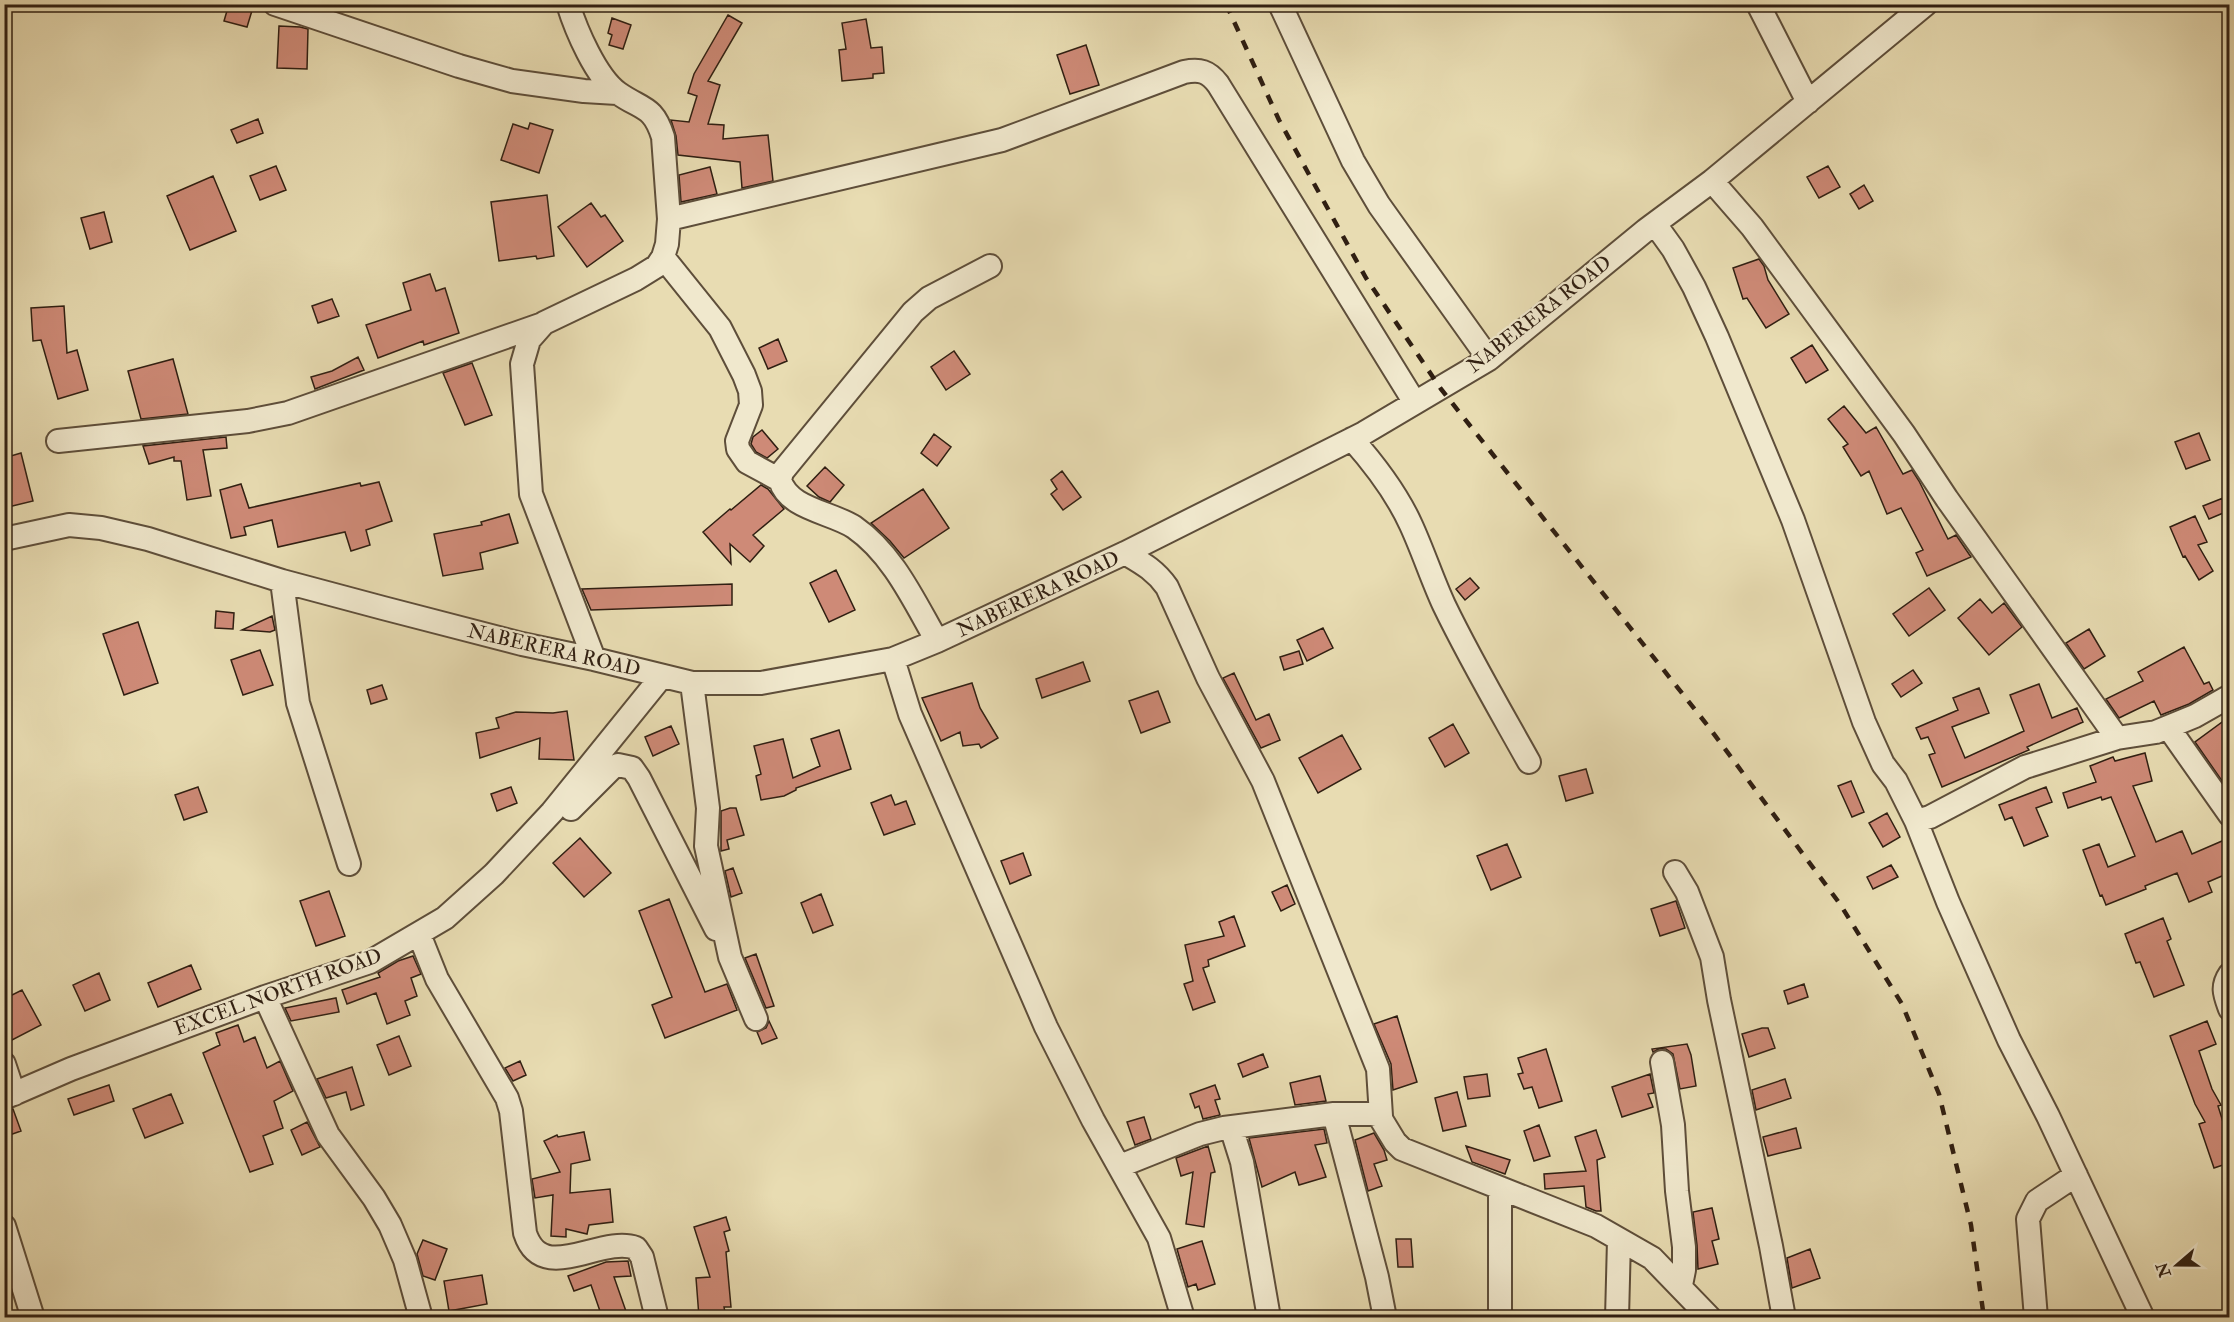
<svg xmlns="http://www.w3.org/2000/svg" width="2234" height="1322" font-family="'IM FELL Double Pica',serif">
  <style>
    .building { fill: #ce8a77; stroke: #301f12; stroke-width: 1.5 }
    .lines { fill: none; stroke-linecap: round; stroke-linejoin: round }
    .minor-casing { stroke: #5e4e3a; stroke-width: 26 }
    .minor { stroke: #f0e8cd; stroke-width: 22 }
    .rail { stroke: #301f12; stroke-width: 4.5; stroke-dasharray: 10 10; stroke-linecap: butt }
    .labels { text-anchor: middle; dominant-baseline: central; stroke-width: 4.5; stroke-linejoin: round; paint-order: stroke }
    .street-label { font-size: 20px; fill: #301f12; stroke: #f0e8cd }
  </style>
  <rect width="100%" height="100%" fill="#e8dcb2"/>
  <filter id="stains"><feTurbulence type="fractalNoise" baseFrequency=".00333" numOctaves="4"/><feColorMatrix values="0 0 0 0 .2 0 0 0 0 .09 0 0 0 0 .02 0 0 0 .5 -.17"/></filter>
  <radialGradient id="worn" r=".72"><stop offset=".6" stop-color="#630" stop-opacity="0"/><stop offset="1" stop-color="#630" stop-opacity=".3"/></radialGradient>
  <path class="building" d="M229,4H254L247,27L224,21Z
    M728,15L742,23L708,81L720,85L708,124L724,125L723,139L768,135L773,181L742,188L740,162L678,155L676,136L671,120L689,122L697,96L688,93L694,74Z
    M612,18L631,25L623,49L609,45L612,35L608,33Z
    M866,19L871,48L882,47L884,73L873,74V78L842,81L839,50L846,49L842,23Z
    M279,26L300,27L308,29L307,69L277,68Z
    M1086,45L1099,85L1070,94L1057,55Z
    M258,119L263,133L237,143L231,130Z
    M530,123L553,130L539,173L501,160L513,124L528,129Z
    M276,166L286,190L260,200L250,176Z
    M1828,166L1840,187L1819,198L1807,177Z
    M710,167L717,194L681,202L679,175Z
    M213,176L236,231L190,250L167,196Z
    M1864,185L1873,201L1859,209L1850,194Z
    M547,195L554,256L537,259L536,256L499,261L491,202Z
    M591,203L601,217L605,215L623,241L587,267L558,227Z
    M104,212L112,242L90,249L81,218Z
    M1759,259L1764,266L1768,280L1789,314L1766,328L1747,298L1743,299L1733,268Z
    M430,274L436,291L445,288L459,333L424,345L423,341L378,358L366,325L411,310L403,283Z
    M332,299L339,316L318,323L312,306Z
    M64,306L67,353L77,350L88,390L58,399L41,340L33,341L31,308Z
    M778,339L787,361L768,369L759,348Z
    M1812,345L1828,370L1806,383L1791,358Z
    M954,351L970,374L946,390L931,367Z
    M358,357L364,370L315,389L311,377L332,371Z
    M173,359L188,414L141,419L128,371Z
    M472,363L492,415L465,425L443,373Z
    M1844,406L1866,433L1876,427L1903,474L1912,470L1919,481L1948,539L1956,535L1971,557L1927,576L1916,553L1923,550L1901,508L1887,514L1869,471L1861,476L1843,447L1848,444L1828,419Z
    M762,430L778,449L767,458L756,452L751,444L753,437Z
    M2199,433L2210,460L2186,469L2175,442Z
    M934,434L951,447L937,466L921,453Z
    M226,437L227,448L203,450L211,496L187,500L181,461H174V457L149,464L143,446Z
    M21,453L33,501L4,508V458Z
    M825,467L844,485L830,502L819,497L807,486Z
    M1062,471L1081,497L1063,510L1051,494L1057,489L1051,480Z
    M379,482L392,521L366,530L370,545L351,551L345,532L278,547L272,520L244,527L246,535L231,538L220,490L241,484L249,508L360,483L361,486Z
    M761,485L768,489L784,509L753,535L764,546L750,562L730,544L731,564L703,532L730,509L731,510Z
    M923,489L949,528L904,558L890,541L871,523Z
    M2223,498L2228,511L2209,519L2203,506Z
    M509,514L518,543L480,553L483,569L443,576L434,534L482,525L481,522Z
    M2195,516L2207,542L2198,545L2213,571L2199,580L2185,556L2183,557L2170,527Z
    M836,570L855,610L829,622L810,583Z
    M1470,578L1479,588L1465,600L1456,589Z
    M732,584V605L591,610L582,589Z
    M1929,588L1945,610L1909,636L1893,614Z
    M1980,599L1992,613L2004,603L2022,627L1989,655L1958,618Z
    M216,611L234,613L233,629L215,628Z
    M272,616L275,630L270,632L242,630Z
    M138,622L158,683L124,695L103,634Z
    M1323,628L1333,648L1307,661L1297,640Z
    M2089,629L2105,656L2084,669L2066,643Z
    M2184,647L2204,684L2209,682L2213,690L2189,704L2161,715L2154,701L2119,718L2106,699L2143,681L2138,672Z
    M260,650L273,685L243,695L231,660Z
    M1299,651L1303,664L1284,670L1280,657Z
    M1083,662L1090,681L1042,698L1036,679Z
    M1913,670L1922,683L1901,697L1892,684Z
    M1234,673L1256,720L1269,714L1280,740L1261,748L1223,678Z
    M972,683L980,708L998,738L981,748L979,744L963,746L960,732L941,741L922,698Z
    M2039,684L2052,718L2077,708L2083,722L2027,747L2029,750L1942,787L1929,755L1935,753L1928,737L1921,739L1916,728L1958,710L1953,698L1979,688L1989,713L1952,727L1965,758L2024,731L2010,695Z
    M382,685L387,699L371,704L367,690Z
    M1158,691L1170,722L1141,733L1129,701Z
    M567,711L574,760L539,759L540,738L480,758L476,733L499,728L496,718L516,712L553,713Z
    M2229,717V791L2195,742Z
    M1453,724L1469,753L1445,767L1429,738Z
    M671,726L679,744L653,756L645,737Z
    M839,730L851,769L796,788V790L784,796L761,800L756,776L761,774L754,746L783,739L793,778L820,766L811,739Z
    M1342,735L1361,769L1318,793L1299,758Z
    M2145,753L2152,781L2133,786L2156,842L2182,831L2192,854L2229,838V873L2208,882L2212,892L2189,902L2177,873L2145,886L2146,889L2106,905L2102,895L2100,896L2083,850L2099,844L2108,867L2135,856L2111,797L2102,800L2101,797L2068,808L2063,793L2096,782L2090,766L2113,757L2115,761Z
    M1586,769L1593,793L1566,801L1559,776Z
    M1851,781L1864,812L1852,817L1838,786Z
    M198,787L207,812L184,820L175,795Z
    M511,787L517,803L497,811L491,794Z
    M2046,787L2052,802L2036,808L2048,836L2024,846L2012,817L2005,820L1999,805Z
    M891,795L895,805L906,801L915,824L884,835L871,803Z
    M730,808H736L744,835L727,840L729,849L721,851V811Z
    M1887,813L1900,837L1883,847L1869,823Z
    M580,838L611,873L584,897L553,863Z
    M1507,844L1521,877L1491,890L1477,856Z
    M1023,853L1031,875L1010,884L1001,861Z
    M1891,865L1898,877L1873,889L1867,877Z
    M733,868L742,893L731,897L725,871Z
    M1287,885L1295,904L1281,911L1272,892Z
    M329,891L345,936L316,946L300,901Z
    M821,894L833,925L813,933L801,903Z
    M669,899L705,992L727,984L737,1010L665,1038L652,1005L672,997L639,911Z
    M1676,901L1685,928L1660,936L1651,909Z
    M1234,916L1245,946L1208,960L1209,966L1203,968L1215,1002L1193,1010L1184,984L1193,981L1185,945L1224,936L1219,922Z
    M2163,918L2171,939L2167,941L2184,985L2154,997L2140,962L2136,963L2125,934Z
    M756,954L774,1006L766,1008L745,958Z
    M413,956L421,974L411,978L417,996L405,1001L410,1015L387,1024L376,993L347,1004L342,990L380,977L378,973L398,961Z
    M191,965L201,989L158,1007L148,983Z
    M99,973L110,1000L85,1011L73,985Z
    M1804,984L1808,997L1788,1004L1784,991Z
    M22,990L41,1025L12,1040L4,1027V999Z
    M336,998L339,1012L291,1021L285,1008Z
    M1397,1016L1417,1082L1393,1090L1391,1064L1374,1024Z
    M769,1021L777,1038L762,1044L757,1032L766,1028Z
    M2207,1021L2216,1044L2199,1051L2212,1089L2221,1105L2218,1106L2229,1141V1163L2214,1168L2199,1124L2205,1122L2195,1104L2170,1036Z
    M238,1025L244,1042L255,1037L267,1068L280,1061L293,1091L274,1101L283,1128L263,1136L273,1164L250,1172L203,1053L220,1045L216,1033Z
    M1762,1028H1768L1775,1048L1749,1057L1742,1034Z
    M399,1036L411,1066L389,1075L377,1045Z
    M1687,1044L1691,1055L1696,1086L1680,1089L1673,1054L1666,1049H1659L1653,1052L1652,1049Z
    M1546,1049L1562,1101L1539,1108L1532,1087L1524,1089L1518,1074L1523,1073L1518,1058Z
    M1263,1054L1268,1067L1243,1077L1238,1064Z
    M520,1061L526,1075L513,1081L505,1068Z
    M352,1067L364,1105L351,1110L346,1092L326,1098L317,1079Z
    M1487,1074L1490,1096L1468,1099L1464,1077Z
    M1650,1074L1654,1093L1648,1094L1653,1107L1622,1117L1612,1087Z
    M1320,1076L1326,1101L1295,1105L1290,1083Z
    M1785,1079L1791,1098L1756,1110L1752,1090Z
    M109,1085L114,1101L74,1115L68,1099Z
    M1215,1085L1220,1099L1215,1100L1220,1115L1203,1119L1199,1106L1195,1108L1190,1094Z
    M1457,1092L1466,1126L1443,1131L1435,1098Z
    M171,1094L183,1123L145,1138L133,1109Z
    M13,1109L21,1131L4,1137V1111Z
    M1144,1117L1151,1139L1135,1145L1127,1122Z
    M307,1122L320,1147L302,1155L291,1130Z
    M1539,1125L1550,1156L1534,1161L1524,1131Z
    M1796,1128L1801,1148L1768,1156L1763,1137Z
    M1324,1129L1327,1143L1315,1145L1326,1177L1299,1185L1295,1172L1262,1187L1249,1138Z
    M1596,1130L1605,1157L1597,1160L1601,1211H1596L1586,1207L1584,1186L1545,1189L1544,1174L1586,1171L1575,1137Z
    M584,1132L590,1160L571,1164L570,1193L610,1189L613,1222L589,1225L587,1234L566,1229V1237L551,1236L553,1195L535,1198L532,1179L560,1172L544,1141L557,1135L558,1137Z
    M1374,1133L1384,1150L1387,1160L1374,1164L1382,1186L1368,1191L1355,1140Z
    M1208,1146L1215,1172L1211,1173L1204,1227L1186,1224L1193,1172L1181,1176L1176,1158Z
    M1466,1146L1510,1160L1505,1174L1472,1162Z
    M1712,1208L1719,1239L1712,1241L1718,1264L1698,1269L1697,1245L1693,1212Z
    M726,1217L730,1230L724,1232L729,1251L726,1252L731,1307H724L726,1317H699L696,1278L710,1277L694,1227Z
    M1396,1239H1411L1413,1267H1398Z
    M423,1240L447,1249L435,1280L423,1276L417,1254Z
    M1202,1241L1215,1284L1198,1290L1196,1284L1188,1287L1177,1249Z
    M1810,1249L1820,1278L1792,1288L1787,1258Z
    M628,1261L631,1276L614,1277L628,1317H602L591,1285L574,1291L568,1276L606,1262Z
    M482,1275L487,1304L449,1311L444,1281Z"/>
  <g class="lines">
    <g class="minor-casing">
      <path id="minor" d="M275,4L459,66L512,81L584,91L617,93
        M568,4C576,30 596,77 618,93C642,110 653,105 663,137L669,219L667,244L663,257L657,266L636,279L544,323L529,340L522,364L531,494L594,659
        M1280,4L1353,161L1379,205L1489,359
        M1758,4L1808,102
        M1712,181L1752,227L1904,434L1947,499L2117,738
        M669,219L1002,140L1184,72C1200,69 1208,71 1218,84L1415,403
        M1655,224L1673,249L1694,287L1717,337L1793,520L1864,722L1883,764L1896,781L1916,821L1948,902L2009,1040L2048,1116L2143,1318
        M663,257L720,328L744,375L750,391L751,405L737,441L738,449L747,462L780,480
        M1352,439C1375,465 1397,494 1411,525C1423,551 1432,579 1444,605C1470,659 1500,710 1529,762
        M58,441L248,421L288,413L543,324
        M4,539L69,525L101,528L148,539L282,581L383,608L522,644L594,659L692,683H761L893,659L937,641L1125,553L1364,433L1489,359L1646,230L1712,181L1926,4
        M1125,553C1142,563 1155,570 1167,587L1208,678L1263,781L1378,1069L1381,1116
        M282,581L298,703L349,864
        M937,641C914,601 893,554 854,527C831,512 788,509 780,480L782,472L913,312L929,298L990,266
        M893,659L910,714L1046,1027L1093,1120L1159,1238L1183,1318
        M692,683L708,808L706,846L730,957L756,1019
        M2168,727L2230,815
        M571,809L613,767L618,765L632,768L639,778L716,929
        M1916,821L1930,817L2025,767L2117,738L2156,732L2195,716L2230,696
        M1675,872L1687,892L1712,957L1719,1000L1771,1246L1784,1318
        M419,934L437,979L507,1098L511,1111L525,1233C542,1286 600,1235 636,1248L642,1257L657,1318
        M2230,974C2221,987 2225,995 2230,1009
        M265,997L328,1135L374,1198L390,1225L405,1260L421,1318
        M1662,1062L1673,1125L1677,1191L1684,1247V1270L1681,1285
        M4,1064L14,1094
        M4,1098L71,1069L265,997L370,962L445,918L494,874L552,812L662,676
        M1334,1114L1377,1277L1385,1318
        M1231,1127L1242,1162L1269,1318
        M1120,1166L1200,1134L1224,1128L1334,1114H1372L1381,1116V1119L1395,1142L1402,1149L1596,1226L1652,1258L1710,1318
        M1500,1188V1318
        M4,1226L33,1318
        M1617,1318L1619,1240
        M2036,1318L2028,1219L2037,1201L2076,1175"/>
    </g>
    <use href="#minor" class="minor"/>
    <path class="rail" d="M1226,4L1279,120L1366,278L1441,389L1708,726L1840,904L1902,1004L1939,1094L1971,1225L1984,1318"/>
  </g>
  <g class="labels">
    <g class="street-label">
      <text transform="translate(1539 314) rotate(-38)">NABERERA ROAD</text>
      <text transform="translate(1038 594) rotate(-25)">NABERERA ROAD</text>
      <text transform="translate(554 650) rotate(13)">NABERERA ROAD</text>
      <text transform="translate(278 992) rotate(-20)">EXCEL NORTH ROAD</text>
    </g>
  </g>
  <rect width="2234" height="1322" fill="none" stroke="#e8dcb2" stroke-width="24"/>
  <rect x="6" y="6" width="2222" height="1310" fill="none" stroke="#301f12" stroke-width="3"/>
  <rect x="12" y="12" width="2210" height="1298" fill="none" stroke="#301f12" stroke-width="1.5"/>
  <g transform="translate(2177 1265) rotate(250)" stroke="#f0e8cd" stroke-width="4.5" paint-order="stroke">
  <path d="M0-4.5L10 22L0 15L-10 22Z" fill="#301f12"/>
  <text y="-9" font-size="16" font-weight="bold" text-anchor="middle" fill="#301f12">N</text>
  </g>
  <rect width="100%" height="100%" filter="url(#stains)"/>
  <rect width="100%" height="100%" fill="url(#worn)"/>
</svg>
